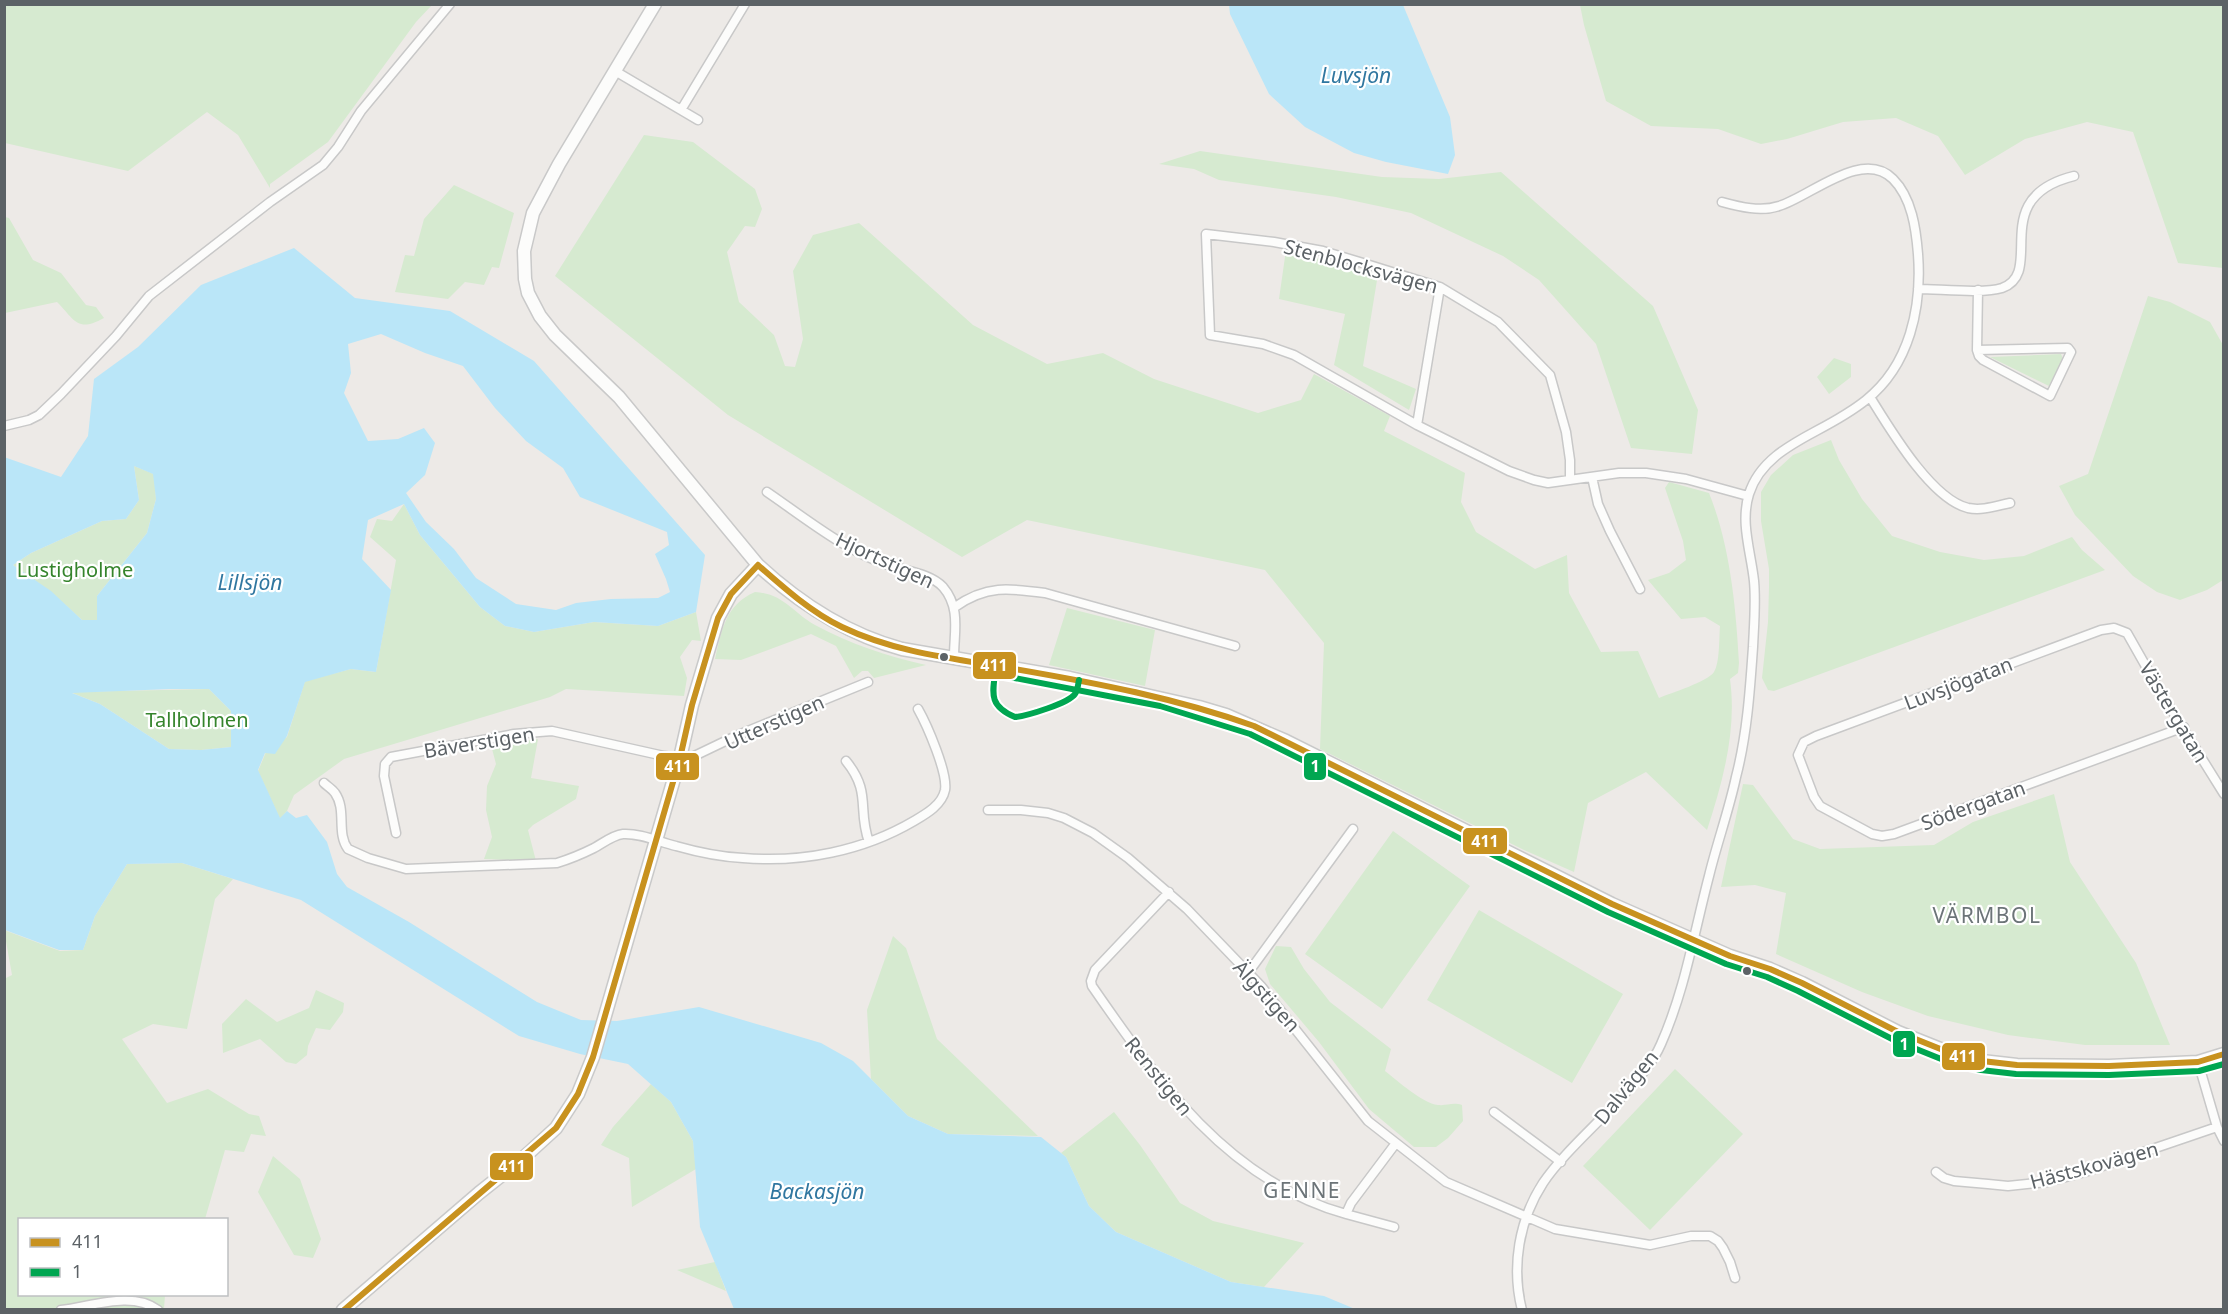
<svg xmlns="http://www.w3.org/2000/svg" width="2228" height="1314" font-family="'Noto Sans',sans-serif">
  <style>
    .green { fill: #d6ead0 }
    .water { fill: #bae6f8; fill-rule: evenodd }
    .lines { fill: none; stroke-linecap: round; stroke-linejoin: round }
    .street-casing { stroke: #c8c8c8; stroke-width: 11 }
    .secondary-casing { stroke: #c9c9c9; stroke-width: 15 }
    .street { stroke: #fcfcfb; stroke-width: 8 }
    .secondary { stroke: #fcfcfb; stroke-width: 12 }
    .bus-1-casing { stroke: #fff; stroke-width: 10 }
    .bus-2-casing { stroke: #fff; stroke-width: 10 }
    .bus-1 { stroke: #c8921f; stroke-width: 6 }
    .bus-2 { stroke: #00a651; stroke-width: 6 }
    .bus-dot { fill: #5c6266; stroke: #fff; stroke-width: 2 }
    .labels { text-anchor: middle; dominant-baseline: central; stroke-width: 4.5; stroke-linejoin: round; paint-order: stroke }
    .street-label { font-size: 20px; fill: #5c6266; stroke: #fff }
    .park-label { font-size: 20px; fill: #35842c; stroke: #fff }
    .water-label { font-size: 21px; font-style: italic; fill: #3077a0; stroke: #fff }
    .neighbourhood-label { font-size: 21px; letter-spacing: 1.5px; fill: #6c7478; stroke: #fff }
    .line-badge { stroke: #fff; stroke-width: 2 }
    .badge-label { font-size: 16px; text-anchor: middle; font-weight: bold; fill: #fff }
  </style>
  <rect width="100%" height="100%" fill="#edeae7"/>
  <path class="green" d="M5,4H432V5L416,22L328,142L270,184V188L238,135L207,112L128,171L5,143Z
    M1580,5H2223V268L2178,263L2133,132L2087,122L2025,139L1965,175L1938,136L1896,118L1843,122L1787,139L1761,144L1718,129L1651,126L1606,101L1584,25Z
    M644,135L693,142L755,189L762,209L755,227L745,226L727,252L739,302L774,335L785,366L795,367L803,339L793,271L813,235L859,223L973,325L1047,364L1103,353L1154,379L1258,413L1301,400L1314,374L1390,416L1384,431L1465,473L1461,502L1476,532L1535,569L1567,555L1569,593L1601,652L1638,651L1659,698C1671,693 1707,682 1714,672C1720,663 1719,637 1720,626L1705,617L1681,619L1648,580L1669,573L1686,560L1683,541L1665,488L1669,482L1709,493C1730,545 1736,607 1739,663L1738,673L1730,679C1737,730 1723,781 1707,830L1646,772L1588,803L1574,872L1524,850L1320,749L1324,643L1265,570L1027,520L962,557L728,415L555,276Z
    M1200,151L1382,177L1439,179L1501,172L1653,306L1698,410L1692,454L1631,448L1596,344L1539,280L1503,256L1411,213L1336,197L1219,180L1194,169L1159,164Z
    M454,185L514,213L499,268L492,267L484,285L465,282L448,299L395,292L405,255L414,256L424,219Z
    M5,217L9,218L33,260L61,273L86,305L96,307L104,318C77,333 75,320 57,302L5,313Z
    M1286,250L1378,274L1363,366L1416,389L1409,410L1334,365L1345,314L1279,299Z
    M2148,296L2170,302L2210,322L2223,345V580L2207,590L2180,600L2157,592L2133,576L2075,515L2059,486L2088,474Z
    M2061,354L2063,359L2049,386L1990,357Z
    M1834,358L1851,364V377L1829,394L1817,377Z
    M1831,440L1839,460L1862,499L1892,536L1940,552L1984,560L2024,556L2072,537L2082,550L2105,570L1774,691L1768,690L1762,678L1768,622L1769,587V569L1761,521V492L1771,475L1793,455Z
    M134,466L154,474L156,499L147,533L97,596V620H82L50,591L13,565L31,553L102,521L126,519L139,500Z
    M404,504L420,535L480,607L505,626L534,632L594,622L658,626L696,612L701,641L692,640L680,657L687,678L684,696L566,689L550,697L344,759L294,795L287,811L280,819L258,771L266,752L287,737L305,681L351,669L376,672L396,560L370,537L377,519L392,521Z
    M755,592C784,594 792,612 815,625C850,644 887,656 926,665L874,678L868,671H862L854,678L836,646L811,634L741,660L715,659C722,630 725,605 755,592Z
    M1067,608L1155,630L1145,686L1049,665Z
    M209,689L231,711V747L201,750L169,749L100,704L70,692Z
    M538,739L531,778L579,786L576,799L533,825L528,830L536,861L484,859L492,837L486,810L487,786L496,764L491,745Z
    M1743,784L1753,785L1793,839L1820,849L1934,845L1973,822L2054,794L2070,862L2136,963L2170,1045H2085L2008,1035L1928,1016L1862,992L1776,954L1786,893L1755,885L1721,887Z
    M1393,831L1470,886L1382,1009L1305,954Z
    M182,863L233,879L215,899L187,1029L153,1024L122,1039L167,1103L208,1089L249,1114L259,1116L266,1136L251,1134L244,1152L225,1150L205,1219L20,1220V1294L165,1295L164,1309H5L4,979L12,975L4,930L60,951L83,950L95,916L127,864Z
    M1479,910L1623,994L1572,1083L1427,1000Z
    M893,936L906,948L937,1039L1038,1136L948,1134L908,1116L871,1079L867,1010Z
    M1276,946L1291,947L1304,969L1330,1002L1391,1049L1385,1071C1398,1081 1422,1103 1438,1105C1447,1106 1452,1102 1462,1105L1463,1121L1448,1138L1436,1147H1414L1369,1109L1319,1042L1270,984L1265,969Z
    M316,990L344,1003L343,1012L330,1030L316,1028L308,1046L307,1055L296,1064L286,1062L260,1039L223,1053L222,1024L246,999L277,1022L309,1008Z
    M1675,1069L1743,1134L1650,1230L1583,1166Z
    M651,1084L671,1102L693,1141L696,1169L632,1207L629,1158L601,1145L613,1127Z
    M1114,1112L1140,1145L1180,1203L1213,1221L1304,1243L1264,1287L1231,1282L1116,1232L1089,1206L1066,1157L1061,1153Z
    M273,1156L300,1179L321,1239L313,1258L294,1255L258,1192Z
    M715,1262L726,1291L677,1270Z"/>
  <path class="water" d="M1229,5H1403L1450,117L1455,155L1448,174L1386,162L1354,153L1305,127L1269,94L1230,14Z
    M294,248L355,298L450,311L534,361L705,555L696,612L658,626L594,622L534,632L505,626L480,607L420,535L404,504L368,520L362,559L391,590L376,672L351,669L305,682L287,736L275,754L265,753L258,770L280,818L287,811L296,818L307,815L327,842L337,874L347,887L409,922L537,1002L581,1020L617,1021L699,1007L821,1043L853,1061L908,1116L948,1134L1041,1137L1066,1157L1089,1206L1116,1232L1231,1282L1324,1296L1355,1309H734L700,1227L693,1141L671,1102L628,1064L580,1054L519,1036L301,900L182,863L127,864L95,916L83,950H59L5,930L4,457L61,477L88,436L94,379L138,347L201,285ZM381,334L425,353L463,366L495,408L526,441L563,468L580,497L667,532L669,545L655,554L666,579L670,592L658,598L611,599L576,603L556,610L516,604L476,578L454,549L426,522L406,493L425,475L435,443L424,428L398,439L368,441L344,393L351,373L348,344ZM134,466L153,474L156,499L147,533L97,596V620H82L51,591L13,565L31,553L102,521L126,519L139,500ZM170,689H209L231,711V747L201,750L169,749L100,704L72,693Z"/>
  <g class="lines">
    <g class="street-casing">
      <path id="street" d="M615,71L681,110L745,4
        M681,110L698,120
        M1918,289C1940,289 1983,294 2002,288C2047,272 1985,198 2074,176
        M1977,350L2068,348L2071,352L2050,396L1983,360L1979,356L1977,350L1978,290
        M1870,397C1890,429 1931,499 1968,508C1982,511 1996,506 2010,503
        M1417,425L1440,287
        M4,426L29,420L39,415L61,394L116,336L149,296L270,202L323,165L338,147L361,111L450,4
        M1592,477L1598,504L1610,531L1640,589
        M1570,480V460L1566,432L1550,375L1498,322L1440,287L1363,263L1323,251L1274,242L1206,234L1210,335L1263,344L1294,355L1417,425L1509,471L1534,480L1548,483L1619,473H1646L1686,479L1748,496
        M767,492C805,518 844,550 888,565C905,571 930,573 943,587C961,608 954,632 954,657
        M955,607C986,585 1009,588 1045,593L1235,646
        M2184,727L1894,834L1882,836L1872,834L1820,806L1814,797L1798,755L1804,742L1816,736L2101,630L2114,628L2127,633L2161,693L2224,794
        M846,761C872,793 857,809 869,842
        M324,783C327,786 332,789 335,793C347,810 336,833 348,849L368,858L406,869L557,863C570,859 582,854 594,848C603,843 613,835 623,834C641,833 659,842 676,846C697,852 721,857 743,858C802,863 863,851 914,821C926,814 942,805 945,790C948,773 927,725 918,709
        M988,810H1021L1048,813L1064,818L1093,833L1128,858L1187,909L1261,986L1368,1121L1446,1182L1555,1229L1650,1245L1691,1236H1710L1718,1241L1723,1248L1730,1262L1735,1278
        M396,833L384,776L385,764L391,757L514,734L552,731L664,756L688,759L738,735L868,682
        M1169,892L1095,970L1091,981L1092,986C1157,1080 1229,1182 1346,1214L1351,1203L1396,1143
        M1248,973L1353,829
        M2198,1062L2217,1127L2224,1141
        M1494,1112L1561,1162
        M1936,1172L1944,1178L1954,1181L1988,1184L2008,1186L2047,1182L2085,1172L2217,1127
        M1346,1214L1394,1227
        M61,1310C90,1307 132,1290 158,1310
        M1522,1310C1511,1267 1519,1220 1543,1183C1561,1156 1594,1127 1617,1102C1633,1084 1651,1067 1661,1044C1685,990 1694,933 1709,876C1717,843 1729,810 1736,777C1747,735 1750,690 1753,647C1754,625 1756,602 1754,581C1751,552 1740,523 1749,494C1759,462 1788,446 1816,431C1833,422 1851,412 1866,400C1910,365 1922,307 1918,254C1916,229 1912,198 1893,179C1862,148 1810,197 1779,206C1761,212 1740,207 1722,202"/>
    </g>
    <g class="secondary-casing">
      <path id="secondary" d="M655,4L559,164L533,213L524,251L525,279L528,293L540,316L555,335L619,397L758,565C800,604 846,634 902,649L1070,678L1199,707L1226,715L1286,741L1612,904L1730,956L1770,969L1802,983L1898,1032L1953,1054L1982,1061L2017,1065L2109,1066L2198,1062L2224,1054
        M343,1310L479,1193L522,1159L556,1128L578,1094L593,1057L680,758L692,705L718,618L731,594L758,565"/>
    </g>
    <use href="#street" class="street"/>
    <use href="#secondary" class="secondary"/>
    <g class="bus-1-casing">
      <path id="bus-1" d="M758,565C784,588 811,612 842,627C896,653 957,659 1015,669C1096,683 1176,698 1254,726L1612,904L1730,956L1770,969L1802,983L1898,1032L1953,1054L1982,1061L2017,1065L2109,1066L2198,1062L2224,1054
        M344,1310L556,1128L578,1094L593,1057L680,758L692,705L718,618L731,594L758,565"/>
    </g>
    <g class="bus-2-casing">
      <path id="bus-2" d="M996,666C993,692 987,705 1015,717C1027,716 1069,703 1075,694C1078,690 1078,684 1079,680
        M1004,676L1160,706L1250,734L1608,912L1726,964L1767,977L1798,991L1894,1040L1951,1063L1981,1070L2016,1074L2109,1075L2199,1071L2224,1064"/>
    </g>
    <use href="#bus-1" class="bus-1"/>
    <use href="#bus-2" class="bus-2"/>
  </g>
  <g class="bus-dot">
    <circle cx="944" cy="657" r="5"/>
    <circle cx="1747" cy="971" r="5"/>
  </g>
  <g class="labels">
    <g class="street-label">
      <text transform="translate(1361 266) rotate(15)">Stenblocksvägen</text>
      <text transform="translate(885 560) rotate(25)">Hjortstigen</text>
      <text transform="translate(1958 683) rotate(-21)">Luvsjögatan</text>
      <text transform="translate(2174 712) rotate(59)">Västergatan</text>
      <text transform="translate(774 722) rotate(-24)">Utterstigen</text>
      <text transform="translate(479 742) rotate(-9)">Bäverstigen</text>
      <text transform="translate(1973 805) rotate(-20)">Södergatan</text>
      <text transform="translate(1267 996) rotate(48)">Älgstigen</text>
      <text transform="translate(1159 1076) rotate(51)">Renstigen</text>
      <text transform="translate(1626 1087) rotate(-51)">Dalvägen</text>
      <text transform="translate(2094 1165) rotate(-15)">Hästskovägen</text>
    </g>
    <g class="park-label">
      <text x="75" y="569">Lustigholme</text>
      <text x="197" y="719">Tallholmen</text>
    </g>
    <g class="water-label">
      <text x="1356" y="75">Luvsjön</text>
      <text x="250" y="582">Lillsjön</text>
      <text x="817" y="1191">Backasjön</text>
    </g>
    <g class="neighbourhood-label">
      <text x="1987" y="915">VÄRMBOL</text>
      <text x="1302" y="1190">GENNE</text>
    </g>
  </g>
  <g class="line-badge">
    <rect x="972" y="651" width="45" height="29" rx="6" fill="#c8921f"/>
    <rect x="1303" y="752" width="24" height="29" rx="6" fill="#00a651"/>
    <rect x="655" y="752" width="45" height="29" rx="6" fill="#c8921f"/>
    <rect x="1462" y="827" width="46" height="28" rx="6" fill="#c8921f"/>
    <rect x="1892" y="1030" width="24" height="28" rx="6" fill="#00a651"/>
    <rect x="1941" y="1042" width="45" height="29" rx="6" fill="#c8921f"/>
    <rect x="489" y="1152" width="45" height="29" rx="6" fill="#c8921f"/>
  </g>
  <g class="badge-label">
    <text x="994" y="671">411</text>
    <text x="1315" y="772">1</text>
    <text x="678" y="772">411</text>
    <text x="1485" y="847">411</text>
    <text x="1904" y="1050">1</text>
    <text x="1963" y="1062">411</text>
    <text x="512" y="1172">411</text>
  </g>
  <rect width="2228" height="1314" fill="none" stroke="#5c6266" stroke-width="12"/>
  <rect x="18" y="1218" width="210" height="78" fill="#ffffff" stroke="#bec0c2" stroke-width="1.5"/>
  <rect x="30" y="1238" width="30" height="9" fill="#c8921f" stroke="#bec0c2" stroke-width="1.5"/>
  <text x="72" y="1248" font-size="18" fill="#5c6266">411</text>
  <rect x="30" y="1268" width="30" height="9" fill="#00a651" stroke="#bec0c2" stroke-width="1.5"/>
  <text x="72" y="1278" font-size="18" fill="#5c6266">1</text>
</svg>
